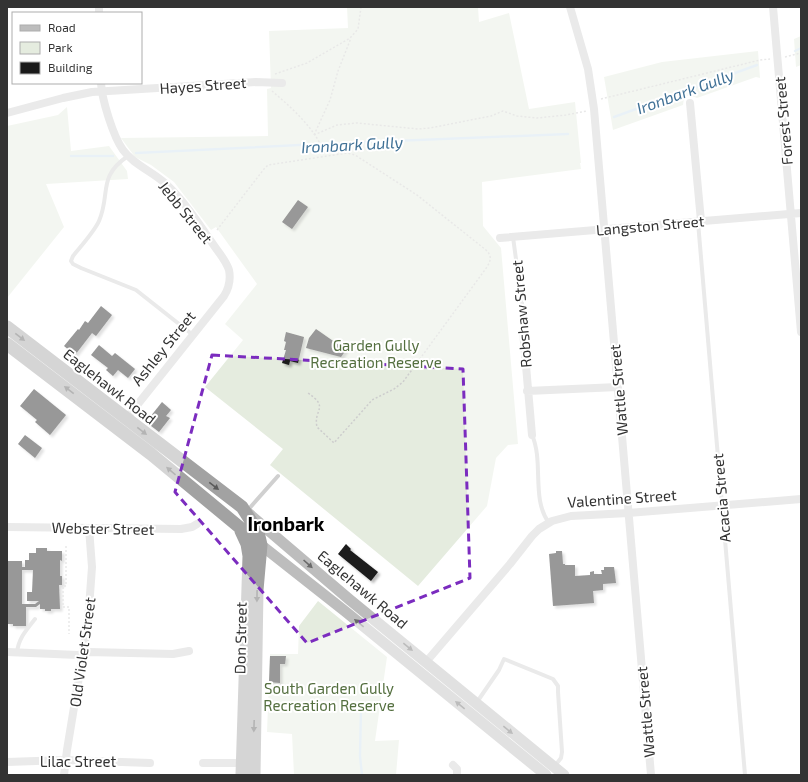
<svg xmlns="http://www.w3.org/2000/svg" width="808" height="782" font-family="'Exo 2',sans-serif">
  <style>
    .green { fill: #e5ecdf }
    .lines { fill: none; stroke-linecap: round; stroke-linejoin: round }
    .stream { stroke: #cfe1ee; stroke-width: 2.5 }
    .building { fill: #1a1a1a; fill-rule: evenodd; filter: url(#shadow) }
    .path { stroke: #cdcdcd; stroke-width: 1.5; stroke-dasharray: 2 2; stroke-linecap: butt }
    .service { stroke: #d0d0d0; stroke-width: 4 }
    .minor { stroke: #d0d0d0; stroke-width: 8 }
    .secondary { stroke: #bdbdbd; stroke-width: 11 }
    .trunk { stroke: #a2a2a2; stroke-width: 13 }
    .oneway { fill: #5a5a5a }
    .oneway2 { fill: #6a6a6a }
    .marked { fill: none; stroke: #7b2cbf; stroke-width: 3; stroke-dasharray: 8 5; stroke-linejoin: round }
    .labels { text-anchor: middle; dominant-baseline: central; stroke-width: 4; stroke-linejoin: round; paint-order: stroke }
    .street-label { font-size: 15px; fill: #333; stroke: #fff }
    .park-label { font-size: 15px; fill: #546f3f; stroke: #fff }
    .water-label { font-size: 16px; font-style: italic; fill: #407196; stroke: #fff }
    .district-label { font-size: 19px; font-weight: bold; fill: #000; stroke: #fff }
  </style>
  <defs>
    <filter id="shadow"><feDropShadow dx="2.5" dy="2.5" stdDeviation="1" flood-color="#0004"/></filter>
  </defs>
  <rect width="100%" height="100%" fill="#fff"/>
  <path class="green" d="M347,7H478L479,22L509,13L529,109L575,102L581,163H580L581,169L482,182L483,226L501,248L518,444L508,445L496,458L487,506L418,586L270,465L283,449L205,387L243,340L225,324L257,284L216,227L211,230L174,182L151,165L135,157L121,138L268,136L267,89L271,88L269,31L348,28Z
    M801,36V65L796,67L794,39Z
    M758,51L760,78L756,77L697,98L689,95L684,98L683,105L613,130L604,77L662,62Z
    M67,107L71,151L109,146L127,171L128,179L46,184L64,227L7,298V126L58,115Z
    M318,601L387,657L375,741L399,740L396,775H294L292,734L267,732L270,654H298L299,626Z"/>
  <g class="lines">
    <path class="stream" d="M795,51L801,48
      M614,117L757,65
      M136,153L320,144L568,134
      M71,156H113
      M361,708L360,756L362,775"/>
  </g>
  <path class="building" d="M298,200L308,207L292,229L282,222Z
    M101,306L112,315L109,319L96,336L92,333L75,355L64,346L78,329L79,330L85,321L88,323Z
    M316,329L346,350L341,357L306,348L309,338Z
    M286,332L304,337L298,363L290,361L289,365L282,363L286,350H284L286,342L284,341Z
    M99,345L112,356L115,353L135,369L128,378L118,370L113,376L106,370L108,368L91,355Z
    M34,389L66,415L50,435L35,422L37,420L20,406Z
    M162,402L171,410L166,416L170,418L159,432L146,422Z
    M25,435L42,448L35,458L18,444Z
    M346,544L351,549L350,550L378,572L371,581L338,554Z
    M36,548H47V551H62V561L60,560V576H62V585H59L60,609H51V611H45V609H40V604L36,607H26V626H13V624H8V622H7V561H22V567H25V560H29V553H36ZM22,570H33L32,592H27V601H39L35,604H22Z
    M556,551H562L563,564H565V565H575V576L590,575V572L594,571V574H602L601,570H604V567H614L616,583L603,584V590L593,591L594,603L553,606L549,554L556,553Z
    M270,656H286L285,664H280V683L269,682Z"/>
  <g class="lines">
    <path class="path" d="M785,57L801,53
      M275,74L307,63L350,38L358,29L361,7
      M272,91C293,109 316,129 325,155
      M601,99L760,60L770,59
      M314,135L337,125L357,123L418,129L430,128L491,116L503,111L517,116L537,118L566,115L587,111
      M314,135L330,100L338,71L351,38
      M217,230L264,169L268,165L347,153L355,155L417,195L486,250C492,256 491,260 487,267L403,382L394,389L372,400L334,443L317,427C313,409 330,408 308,393
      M66,546V586H63V607H69V634"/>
    <path class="service" d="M128,156C97,177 111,193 99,221C94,232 81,246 73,256L71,261L73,264L81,268L136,290L193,335
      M698,222L745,775
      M513,237L523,311V331
      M532,435C544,462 531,499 549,523
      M247,511L278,476
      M17,653C18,639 27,629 35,619
      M477,702L499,670L504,659L553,679L558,686V692L562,752L561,758L554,767"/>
    <path class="minor" d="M570,7L588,69L594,109L651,775
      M773,7L801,332
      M99,13V7
      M101,83C102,100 113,136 123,150C134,165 152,171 166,184C185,202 200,225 215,247C220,254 226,261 229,270C231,280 229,288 224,296L126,419
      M690,103L701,221
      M7,113L63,98L92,92L256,82L282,83
      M500,238L801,213
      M523,331L532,435
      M527,391L618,387
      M7,527L181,529L192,527L197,524
      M7,652L78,655L88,652L173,654L189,651
      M426,662L510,564L532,536L539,529L552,521L571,516L628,513L801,499
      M7,762L65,760L150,763
      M203,763H243
      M453,765L457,769V775
      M64,775L67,750L88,622L92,567L89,528"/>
    <path class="secondary" d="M248,513L350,600L564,775
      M261,545L346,612L546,775"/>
    <path class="trunk" d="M7,327L242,507L258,532L261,545L257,590L254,775
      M7,344L151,454L261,545
      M241,531L247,544L249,556L242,775"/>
  </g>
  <defs><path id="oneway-solid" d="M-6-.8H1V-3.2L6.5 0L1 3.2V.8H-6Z"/></defs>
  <g class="oneway">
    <use href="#oneway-solid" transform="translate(20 337) rotate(38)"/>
    <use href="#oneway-solid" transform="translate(69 390) rotate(-142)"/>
    <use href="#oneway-solid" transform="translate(142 431) rotate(38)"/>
    <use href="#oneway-solid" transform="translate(171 471) rotate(-140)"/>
    <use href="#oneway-solid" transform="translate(214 486) rotate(38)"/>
    <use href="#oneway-solid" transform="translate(257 596) rotate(91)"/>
    <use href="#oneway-solid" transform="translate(254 726) rotate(92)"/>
  </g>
  <g class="oneway2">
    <use href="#oneway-solid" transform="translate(308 564) rotate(42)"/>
    <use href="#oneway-solid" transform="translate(359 623) rotate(-141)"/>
    <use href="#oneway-solid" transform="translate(408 647) rotate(39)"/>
    <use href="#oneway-solid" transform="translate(460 705) rotate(-141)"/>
    <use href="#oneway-solid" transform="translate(508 730) rotate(39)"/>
  </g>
  <path d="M0 0H808V782H0ZM212,355L463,369L470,578L307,643L175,492Z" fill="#fff" fill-opacity=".55" fill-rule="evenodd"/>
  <path class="marked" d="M212,355L463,369L470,578L307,643L175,492Z"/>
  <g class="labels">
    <g class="street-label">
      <text transform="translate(203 85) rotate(-4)">Hayes Street</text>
      <text transform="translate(783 121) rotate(-95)">Forest Street</text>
      <text transform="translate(186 212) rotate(51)">Jebb Street</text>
      <text transform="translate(650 225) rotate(-5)">Langston Street</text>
      <text transform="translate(521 314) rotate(-95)">Robshaw Street</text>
      <text transform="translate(163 348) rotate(-51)">Ashley Street</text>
      <text transform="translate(110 386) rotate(38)">Eaglehawk Road</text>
      <text transform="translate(618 390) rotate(-95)">Wattle Street</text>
      <text transform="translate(622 498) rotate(-4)">Valentine Street</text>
      <text transform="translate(721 498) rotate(-95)">Acacia Street</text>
      <text transform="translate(103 528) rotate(1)">Webster Street</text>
      <text transform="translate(363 589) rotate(40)">Eaglehawk Road</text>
      <text transform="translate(240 638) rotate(-89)">Don Street</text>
      <text transform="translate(82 652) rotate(-82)">Old Violet Street</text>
      <text transform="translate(645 712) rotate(-95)">Wattle Street</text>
      <text x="78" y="761">Lilac Street</text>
    </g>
    <g class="park-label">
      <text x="376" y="345">Garden Gully<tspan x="376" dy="17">Recreation Reserve</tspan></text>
      <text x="329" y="688">South Garden Gully<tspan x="329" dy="17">Recreation Reserve</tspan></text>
    </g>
    <g class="water-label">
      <text transform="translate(685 91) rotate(-20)">Ironbark Gully</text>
      <text transform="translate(352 144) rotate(-3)">Ironbark Gully</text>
    </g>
    <g class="district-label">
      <text x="286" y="523">Ironbark</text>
    </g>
  </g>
  <rect width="808" height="782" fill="none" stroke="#333333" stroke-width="16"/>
  <rect x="12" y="12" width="130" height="72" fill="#ffffff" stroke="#adadad"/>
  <rect x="20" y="25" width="20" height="6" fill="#bdbdbd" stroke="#adadad"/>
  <text x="48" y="32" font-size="12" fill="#333333">Road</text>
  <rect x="20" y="42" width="20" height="12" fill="#e5ecdf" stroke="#adadad"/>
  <text x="48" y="52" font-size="12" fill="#333333">Park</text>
  <rect x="20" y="62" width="20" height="12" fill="#1a1a1a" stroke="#adadad"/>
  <text x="48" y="72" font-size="12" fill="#333333">Building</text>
</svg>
